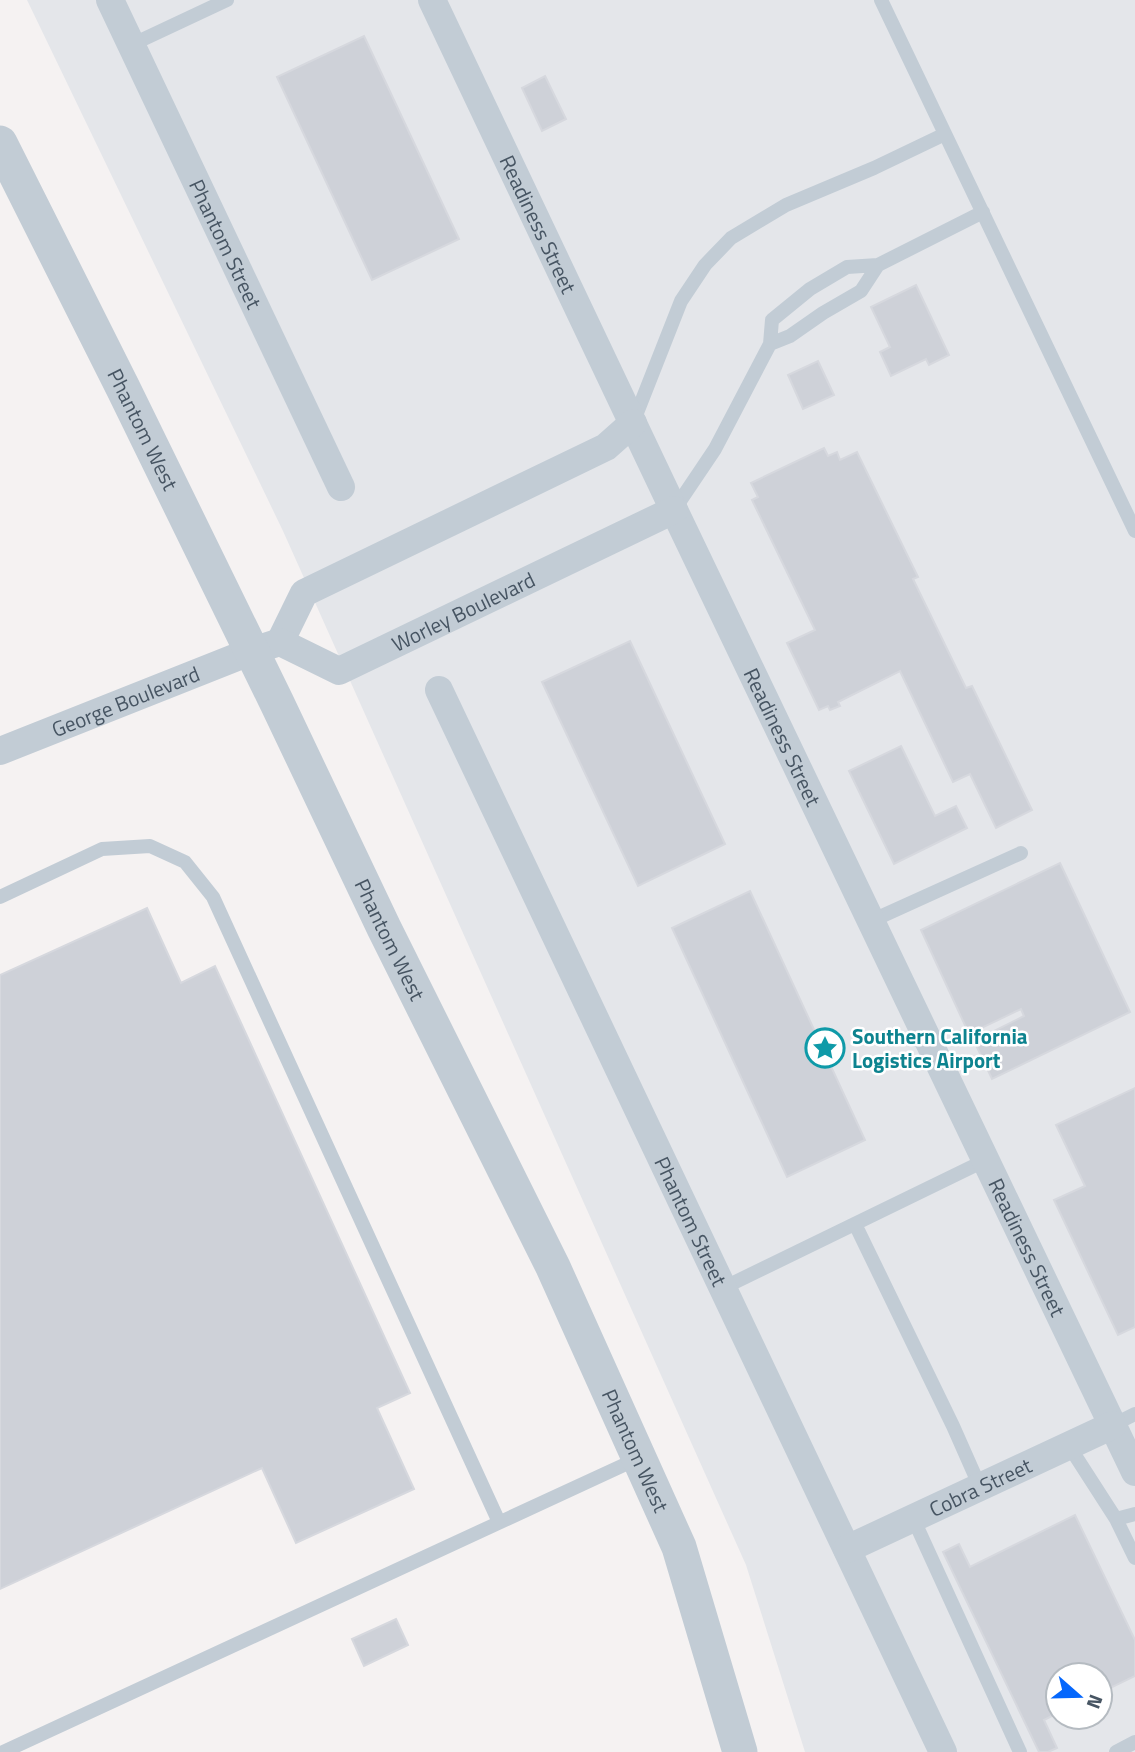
<svg xmlns="http://www.w3.org/2000/svg" width="1135" height="1752" font-family="'Titillium Web',sans-serif">
  <style>
    .airport { fill: #e4e6ea; fill-rule: evenodd }
    .building { fill: #ced1d8; stroke: #d6d8de; stroke-width: 2 }
    .lines { fill: none; stroke-linecap: round; stroke-linejoin: round }
    .service { stroke: #c2ccd5; stroke-width: 14 }
    .minor { stroke: #c2ccd5; stroke-width: 28 }
    .tertiary { stroke: #c2ccd5; stroke-width: 35 }
    .labels { text-anchor: middle; dominant-baseline: central; stroke-width: 5; stroke-linejoin: round; paint-order: stroke }
    .street-label { font-size: 21px; fill: #475563; stroke: #fff }
    .culture-label { font-size: 21px; font-weight: bold; fill: #0d838f; stroke: #fff; text-anchor: start }
  </style>
  <rect width="100%" height="100%" fill="#f5f2f2"/>
  <path class="airport" d="M27,0H1135V1752H805L746,1565L283,531ZM1058,1675H1100V1717H1058Z"/>
  <path class="building" d="M364,36L459,239L372,280L277,77Z
    M545,76L566,119L542,131L522,88Z
    M916,285L949,355L929,365L926,359L891,376L880,352L890,347L871,307Z
    M818,361L834,395L803,409L788,375Z
    M824,448L828,456L837,452L840,460L857,452L918,577L913,579L966,688L972,686L1032,810L996,828L970,774L953,782L900,671L838,702L840,706L830,710L828,706L819,710L787,643L815,630L752,500L758,497L751,483Z
    M630,641L725,844L638,886L542,682Z
    M901,746L935,816L956,806L967,828L894,864L849,771Z
    M1060,863L1130,1012L992,1079L974,1041L1024,1016L1021,1009L969,1034L921,930Z
    M750,891L865,1140L787,1177L672,928Z
    M147,908L181,983L215,966L410,1393L377,1408L414,1489L296,1543L262,1468L0,1589V975Z
    M1135,1088V1327L1118,1335L1054,1200L1085,1186L1056,1125Z
    M1075,1515L1135,1640V1676L1100,1693V1675H1058V1713L1044,1720L1057,1748L1048,1752H1039L943,1552L959,1544L970,1567Z
    M396,1619L408,1645L364,1666L352,1639Z"/>
  <g class="lines">
    <path class="service" d="M881,0L1135,531
      M131,45L227,0
      M770,344L790,336L823,313L861,291L878,265
      M633,423L681,301L705,265L731,238L786,205L874,168L945,134
      M674,510L715,449L770,344L772,320L810,289L847,267L878,265L983,212
      M0,897L102,849L150,846L185,862L213,897L499,1522
      M871,921L1021,853
      M855,1224L953,1426L980,1487
      M723,1288L986,1160
      M1113,1425L1135,1414
      M1069,1446L1116,1519L1135,1558
      M913,1518L1020,1752
      M1116,1519L1135,1514
      M3,1752L639,1458
      M1116,1752L1135,1742"/>
    <g class="minor">
      <path id="s1" d="M110,0L341,487"/>
      <path id="s2" d="M432,0L674,510L1135,1472"/>
      <path d="M280,642L304,593L606,447L633,423"/>
      <path id="s3" d="M439,690L943,1752"/>
      <path id="s4" d="M0,751L252,651L280,642L339,671L674,510"/>
      <path id="s5" d="M847,1549L1113,1425"/>
    </g>
    <path class="tertiary" id="s6" d="M0,143L123,388L277,703L384,928L553,1267L679,1547L740,1752"/>
  </g>
  <defs>
    <g id="sight-ring" transform="scale(2.0125)"><circle r="9.5" fill="#fff" stroke="#0f9aa8" stroke-width="1.5"/><path d="M0-6L1.8-2.2L6-1.7L2.9 1.2L3.7 5.4L0 3.3L-3.7 5.4L-2.9 1.2L-6-1.7L-1.8-2.2Z" fill="#0f9aa8"/></g>
  </defs>
  <g fill-rule="evenodd">
    <use href="#sight-ring" x="825" y="1048"/>
  </g>
  <g class="labels">
    <g class="street-label">
      <text stroke="none"><textPath href="#s2" startOffset="248">Readiness Street</textPath></text>
      <text stroke="none"><textPath href="#s1" startOffset="270">Phantom Street</textPath></text>
      <text stroke="none"><textPath href="#s6" startOffset="320">Phantom West</textPath></text>
      <text stroke="none"><textPath href="#s4" startOffset="504">Worley Boulevard</textPath></text>
      <text stroke="none"><textPath href="#s4" startOffset="135">George Boulevard</textPath></text>
      <text stroke="none"><textPath href="#s2" startOffset="816">Readiness Street</textPath></text>
      <text stroke="none"><textPath href="#s6" startOffset="887">Phantom West</textPath></text>
      <text stroke="none"><textPath href="#s3" startOffset="588">Phantom Street</textPath></text>
      <text stroke="none"><textPath href="#s2" startOffset="1382">Readiness Street</textPath></text>
      <text stroke="none"><textPath href="#s6" startOffset="1454">Phantom West</textPath></text>
      <text stroke="none"><textPath href="#s5" startOffset="147">Cobra Street</textPath></text>
    </g>
    <g class="culture-label">
      <text x="852" y="1036">Southern California<tspan x="852" dy="24">Logistics Airport</tspan></text>
    </g>
  </g>
  <g transform="translate(1079 1696) rotate(110)"><circle r="33" fill="#ffffff" stroke="#b5bbc1" stroke-width="2"/>
  <path d="M0-5L12 26L0 18L-12 26Z" fill="#0567fc"/>
  <text y="-10" font-size="19" font-weight="bold" text-anchor="middle" fill="#475563">N</text>
  </g>
</svg>
